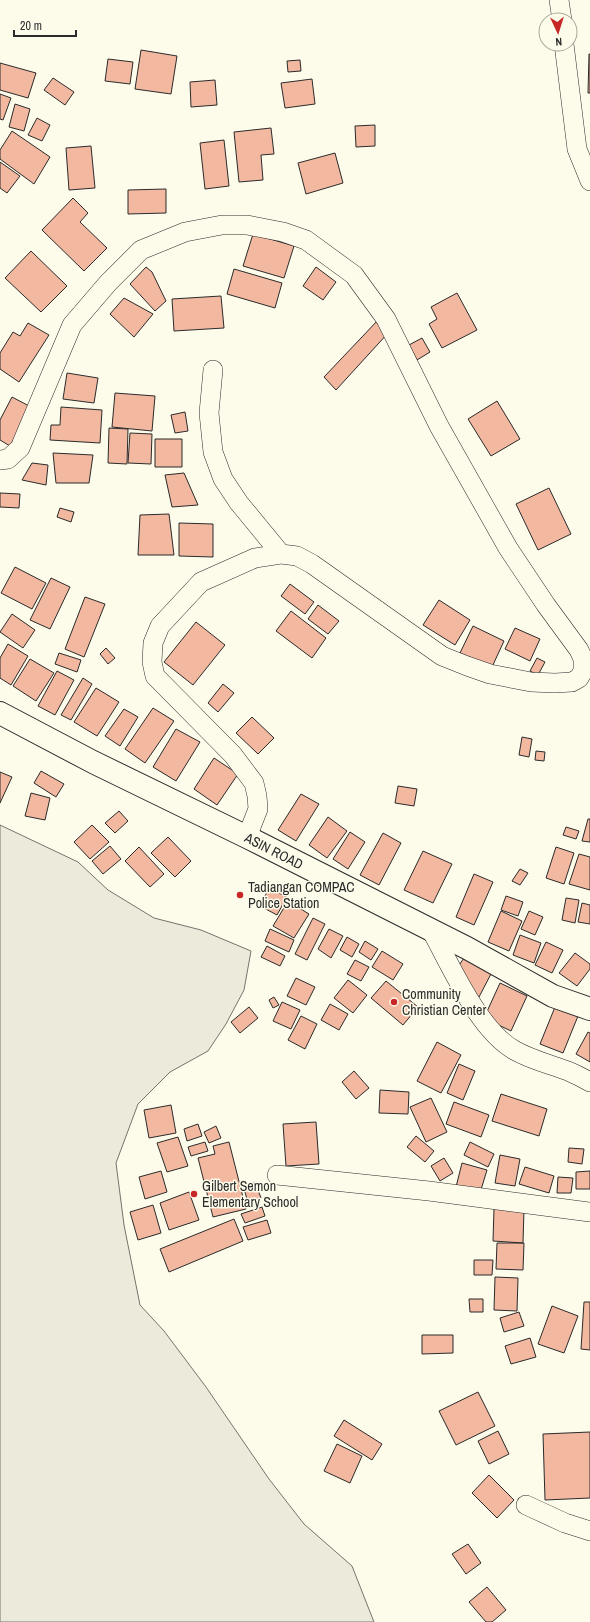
<svg xmlns="http://www.w3.org/2000/svg" width="590" height="1622" font-family="'Archivo Narrow',sans-serif">
  <style>
    .green { fill: #ecebdb; stroke: #74746e }
    .building { fill: #f2b8a0; stroke: #2b2b2b }
    .lines { fill: none; stroke-linecap: round; stroke-linejoin: round }
    .street-casing { stroke: #2b2b2b; stroke-width: 20 }
    .secondary-casing { stroke: #2b2b2b; stroke-width: 24 }
    .street { stroke: #fdfbea; stroke-width: 19 }
    .secondary { stroke: #fdfbea; stroke-width: 22 }
    .poi-dot { fill: #c62828; stroke: #fdfbea; stroke-width: 1.5 }
    .labels { text-anchor: middle; dominant-baseline: central; stroke-width: 3; stroke-linejoin: round; paint-order: stroke }
    .street-label { font-size: 14px; fill: #2b2b2b; stroke: #fdfbea }
    .poi-label { font-size: 14px; fill: #2b2b2b; stroke: #fdfbea; text-anchor: start }
  </style>
  <rect width="100%" height="100%" fill="#fdfbea"/>
  <path class="green" d="M0,825L78,862L108,890L154,918L201,930L251,951L244,990L226,1024L208,1051L170,1072L138,1104L116,1163L124,1225L140,1305L164,1331L206,1387L269,1479L304,1524L352,1566L374,1622H0Z"/>
  <path class="building" d="M141,50L177,56L171,94L135,89Z
    M589,54H590V93H588Z
    M108,59L133,62L130,84L105,81Z
    M300,60L301,71L288,72L287,61Z
    M0,63L36,73L28,98L0,90Z
    M53,78L74,92L65,105L44,90Z
    M312,79L315,104L285,108L281,83Z
    M215,80L217,105L191,107L190,82Z
    M0,94L11,98L3,120L0,119Z
    M15,104L30,109L24,131L9,127Z
    M37,118L50,125L42,141L28,135Z
    M375,125V146L356,147L355,126Z
    M271,128L274,154L261,155L263,180L239,182L234,132Z
    M12,131L50,157L34,184L0,159V150Z
    M224,140L229,186L205,189L200,143Z
    M91,146L95,188L69,190L66,148Z
    M335,153L343,183L306,194L298,163Z
    M0,162L20,176L7,193L0,188Z
    M166,189V213L128,214V190Z
    M73,198L88,213L80,222L107,248L84,271L42,230Z
    M253,234L294,246L284,278L243,266Z
    M31,251L67,286L41,312L5,278Z
    M146,267L152,272L166,301L155,311L130,284Z
    M316,267L336,282L323,300L303,286Z
    M234,269L282,283L275,308L227,294Z
    M457,293L477,330L442,348L429,324L437,319L431,307Z
    M221,296L224,328L174,331L172,299Z
    M124,298L153,314L134,337L110,314Z
    M379,319L389,332L336,390L324,377Z
    M28,323L49,335L19,382L0,369V353L13,332L20,336Z
    M422,338L430,352L417,360L409,345Z
    M67,373L98,378L94,403L63,399Z
    M115,393L155,396L152,431L112,427Z
    M12,397L31,407L10,446L0,440V420Z
    M497,401L520,439L491,456L468,419Z
    M61,407L102,410L100,443L50,440L51,425H60Z
    M185,412L188,431L175,433L171,415Z
    M109,428L128,429L127,464L108,463Z
    M130,433L152,434L151,464L128,463Z
    M155,439H182V467H155Z
    M53,453L93,455L89,483H56Z
    M32,463L48,465L46,485L22,480Z
    M184,473L198,505L172,507L165,475Z
    M549,488L571,534L538,550L516,504Z
    M0,493L20,494L19,508L0,507Z
    M60,508L74,512L71,522L57,517Z
    M169,514L174,555H138L140,515Z
    M179,523L213,524V557L179,556Z
    M15,567L46,583L32,609L1,593Z
    M51,578L70,587L50,629L30,620Z
    M290,584L314,602L305,614L281,596Z
    M85,597L105,604L84,657L65,649Z
    M439,600L470,620L455,645L423,625Z
    M318,605L339,621L328,634L308,619Z
    M291,611L326,638L312,658L276,631Z
    M12,614L35,630L23,648L0,632Z
    M196,622L225,645L193,685L164,662Z
    M473,626L504,641L492,667L460,653Z
    M515,628L540,639L530,661L505,649Z
    M8,644L28,656L11,685L0,678V658Z
    M106,648L115,658L108,664L100,654Z
    M59,653L81,660L77,672L55,664Z
    M537,658L545,662L538,675L530,671Z
    M30,659L54,673L36,701L13,686Z
    M57,671L74,680L55,715L38,706Z
    M83,678L92,684L71,720L61,715Z
    M223,684L234,693L218,712L208,703Z
    M96,688L119,702L97,736L74,722Z
    M153,708L174,721L145,763L125,749Z
    M124,709L138,717L120,746L105,736Z
    M252,717L274,738L258,754L236,733Z
    M176,729L200,742L176,781L153,767Z
    M522,737L532,739L529,757L519,755Z
    M536,751L545,752L544,761L535,760Z
    M214,758L238,774L217,805L194,789Z
    M41,771L64,784L56,797L34,783Z
    M0,772L12,777L0,803Z
    M398,786L417,789L414,806L395,803Z
    M31,793L50,798L45,820L25,816Z
    M301,794L319,804L296,841L278,830Z
    M119,811L128,821L115,833L105,823Z
    M328,817L347,831L327,858L309,845Z
    M588,819H590V842L582,841Z
    M92,825L109,842L90,859L74,842Z
    M566,827L579,831L576,839L563,835Z
    M350,832L365,842L348,869L333,859Z
    M383,833L401,843L379,885L360,875Z
    M168,837L191,861L175,877L151,853Z
    M110,846L121,859L103,874L92,861Z
    M139,847L164,874L150,887L125,861Z
    M556,847L574,853L564,884L546,878Z
    M423,851L452,864L433,903L404,890Z
    M579,854L590,857V890L569,884Z
    M520,869L528,873L520,885L512,881Z
    M474,874L493,882L474,925L456,917Z
    M269,888L287,897L277,915L260,906Z
    M506,896L523,902L518,916L501,910Z
    M566,898L579,900L575,923L562,920Z
    M288,901L309,914L294,938L273,926Z
    M582,903L590,905V924L578,922Z
    M501,911L522,921L509,951L488,942Z
    M529,911L543,917L535,935L521,929Z
    M313,918L325,924L307,960L295,954Z
    M270,929L294,940L289,952L265,941Z
    M329,929L343,936L331,958L318,949Z
    M520,935L541,943L534,963L513,955Z
    M347,937L359,944L352,957L340,950Z
    M365,941L378,949L371,960L359,952Z
    M546,942L563,950L552,973L535,965Z
    M267,946L285,956L280,966L261,957Z
    M382,951L403,964L393,980L372,967Z
    M575,953L590,964V969L577,986L559,973Z
    M464,958L492,972L479,997L472,995L457,968Z
    M355,960L369,967L361,981L347,974Z
    M296,978L315,987L306,1005L287,996Z
    M348,980L367,995L353,1013L334,998Z
    M386,981L418,1007L403,1025L371,998Z
    M500,983L527,996L511,1031L484,1018Z
    M274,997L279,1005L273,1008L269,1000Z
    M282,1002L300,1010L291,1029L273,1021Z
    M330,1004L348,1014L339,1030L321,1020Z
    M249,1007L258,1018L240,1033L231,1022Z
    M555,1007L578,1016L563,1053L540,1044Z
    M301,1016L317,1024L305,1049L288,1040Z
    M588,1032L590,1033V1062L576,1054Z
    M437,1042L461,1055L441,1093L417,1081Z
    M459,1064L475,1071L463,1100L447,1093Z
    M354,1071L369,1088L356,1099L342,1082Z
    M380,1090L409,1092L408,1114L379,1113Z
    M501,1094L547,1109L539,1136L492,1121Z
    M431,1098L447,1132L426,1142L410,1107Z
    M454,1102L489,1115L481,1137L446,1124Z
    M171,1105L176,1133L149,1138L144,1110Z
    M316,1122L319,1164L286,1166L283,1124Z
    M198,1124L202,1136L187,1141L184,1129Z
    M216,1126L221,1138L209,1143L204,1132Z
    M416,1136L434,1151L425,1162L407,1147Z
    M178,1137L188,1166L167,1172L157,1143Z
    M205,1142L208,1151L191,1156L188,1147Z
    M229,1142L246,1209L213,1217L198,1158L215,1154L213,1146Z
    M470,1142L494,1154L488,1167L464,1155Z
    M569,1148L584,1149L582,1164L568,1162Z
    M500,1155L520,1159L515,1186L495,1183Z
    M444,1158L453,1173L440,1181L431,1166Z
    M462,1163L487,1170L480,1193L456,1187Z
    M525,1167L554,1176L549,1193L519,1184Z
    M161,1171L167,1192L145,1199L139,1177Z
    M590,1171V1189H576V1172Z
    M558,1177L573,1178L571,1193H557Z
    M255,1182L261,1198L248,1202L243,1186Z
    M189,1192L199,1220L169,1230L160,1203Z
    M153,1205L161,1233L138,1240L130,1212Z
    M262,1207L265,1216L245,1223L241,1214Z
    M494,1208L524,1209L523,1243L493,1241Z
    M234,1219L243,1241L169,1272L160,1249Z
    M267,1220L271,1233L248,1240L243,1227Z
    M497,1243H524L523,1270L496,1269Z
    M474,1260H493L492,1275H474Z
    M495,1277L518,1278L517,1311L494,1310Z
    M469,1299H483V1312H470Z
    M584,1302H590V1350L581,1349Z
    M552,1306L578,1316L564,1353L538,1344Z
    M519,1312L524,1326L504,1332L500,1318Z
    M422,1335H453V1353L422,1354Z
    M530,1338L536,1357L511,1364L505,1346Z
    M478,1392L495,1426L456,1445L439,1411Z
    M344,1420L382,1444L372,1460L334,1436Z
    M498,1431L509,1454L489,1464L478,1441Z
    M590,1432V1498L545,1500L543,1434Z
    M337,1444L362,1456L350,1483L324,1471Z
    M489,1475L514,1500L497,1518L472,1493Z
    M468,1544L481,1563L466,1574L452,1554Z
    M487,1587L506,1610L492,1622H486L469,1602Z"/>
  <g class="lines">
    <g class="street-casing">
      <path id="street" d="M559,0L562,20
        M564,44L577,149L590,181
        M213,370L209,413L213,452L223,479L239,503L281,554
        M0,460L8,459L20,448L72,325L108,283L141,250L185,232L222,225H247L283,232L306,240L354,275L386,319L439,426L508,548L546,605L579,650L583,659V671L579,678L572,682L555,683L531,682L490,674L467,666L442,656L312,564L297,556L281,554L255,558L201,582L160,626L153,643L152,662L155,676L233,755L254,783L257,796L258,809L247,837
        M431,930C451,966 478,1029 514,1050C531,1060 550,1064 568,1071C575,1074 583,1078 590,1082
        M277,1175L429,1191L590,1212
        M526,1505L565,1523L590,1531"/>
    </g>
    <g class="secondary-casing">
      <path id="secondary" d="M0,713L93,762L247,837L467,948L553,996L590,1009"/>
    </g>
    <use href="#street" class="street"/>
    <use href="#secondary" class="secondary"/>
  </g>
  <g class="poi-dot">
    <circle cx="240" cy="895" r="4"/>
    <circle cx="394" cy="1002" r="4"/>
    <circle cx="194" cy="1194" r="4"/>
  </g>
  <g class="labels">
    <g class="street-label">
      <text transform="translate(274 851) rotate(27)">ASIN ROAD</text>
    </g>
    <g class="poi-label">
      <text x="248" y="887">Tadiangan COMPAC<tspan x="248" dy="16">Police Station</tspan></text>
      <text x="402" y="994">Community<tspan x="402" dy="16">Christian Center</tspan></text>
      <text x="202" y="1186">Gilbert Semon<tspan x="202" dy="16">Elementary School</tspan></text>
    </g>
  </g>
  <g transform="translate(558 32) rotate(176)"><circle r="19" fill="#fdfbea" stroke="#a9a89e"/>
  <path d="M0-3L7 15L0 10L-7 15Z" fill="#c62828"/>
  <text y="-6" font-size="11" font-weight="bold" text-anchor="middle" fill="#2b2b2b">N</text>
  </g>
  <path d="M14 30v6h62v-6" fill="none" stroke="#2b2b2b" stroke-width="2"/>
  <text x="20" y="30" font-size="12" fill="#2b2b2b" stroke="#fdfbea" stroke-width="3" paint-order="stroke">20 m</text>
</svg>
